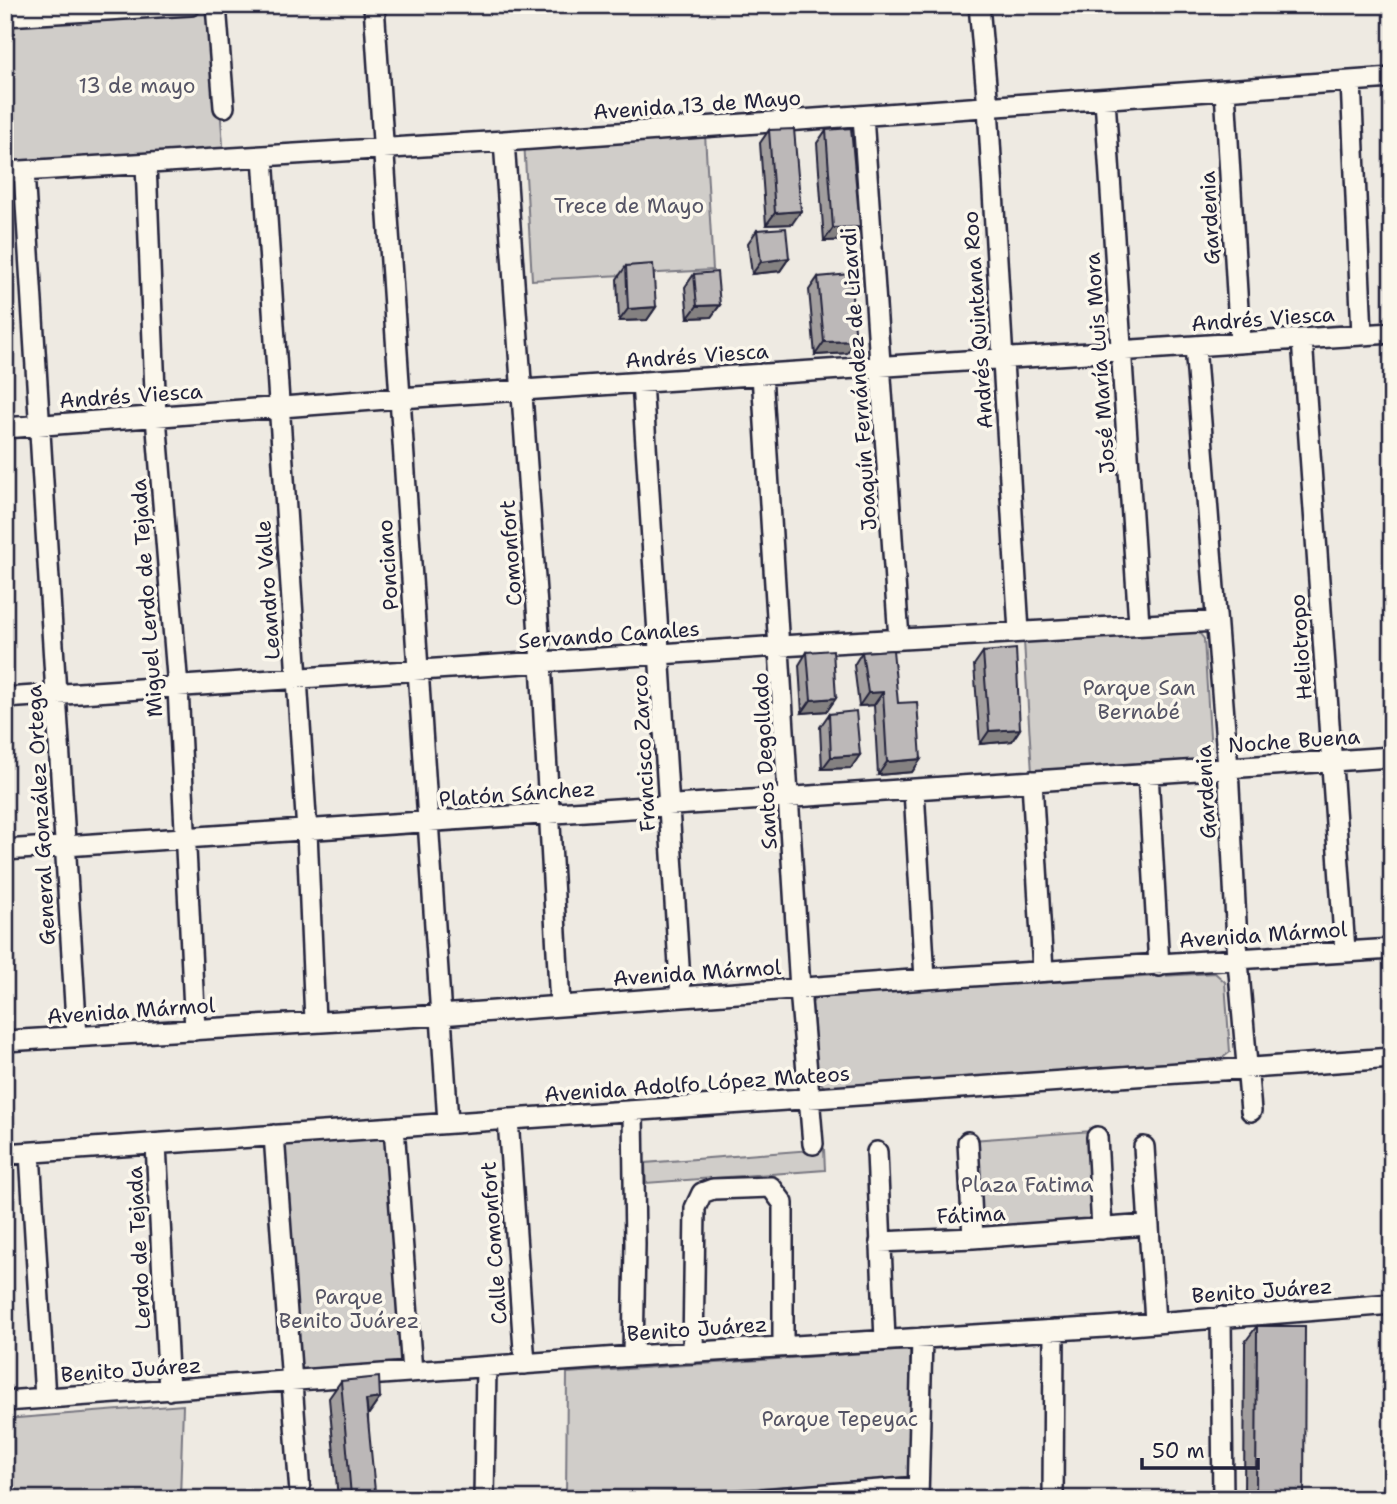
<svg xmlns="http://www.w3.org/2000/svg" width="1397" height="1504" font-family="'Shantell Sans',sans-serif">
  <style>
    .green { fill: #d0cdc9; stroke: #797882; stroke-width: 2 }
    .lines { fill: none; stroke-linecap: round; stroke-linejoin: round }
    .minor-casing { stroke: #22223b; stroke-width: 24 }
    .minor { stroke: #fbf7ec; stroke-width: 19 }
    .wall { fill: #a29e9e; stroke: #22223b; stroke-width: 2 }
    .shaded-wall { fill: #848181; stroke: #22223b; stroke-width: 2 }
    .building { fill: #bcb8b8; stroke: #22223b; stroke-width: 2 }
    .labels { text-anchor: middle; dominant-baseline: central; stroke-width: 7; stroke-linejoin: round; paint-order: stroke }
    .park-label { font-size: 21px; fill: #565566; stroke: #fbf7ec }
    .street-label { font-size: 21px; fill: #22223b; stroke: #fbf7ec }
  </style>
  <rect width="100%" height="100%" fill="#eeeae2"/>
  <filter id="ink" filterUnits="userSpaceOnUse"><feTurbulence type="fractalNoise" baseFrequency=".0143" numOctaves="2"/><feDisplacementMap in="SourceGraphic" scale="14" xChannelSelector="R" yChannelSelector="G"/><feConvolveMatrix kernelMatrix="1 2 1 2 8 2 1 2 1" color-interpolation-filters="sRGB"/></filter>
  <g filter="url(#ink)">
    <path class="green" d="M212,8L224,157L5,168V17Z
      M705,134L713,270L532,280L524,140Z
      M1196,629L1204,639L1211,753L1201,762L1032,773L1024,641Z
      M1215,973L1225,982L1230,1052L1221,1059L825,1088L818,1080L812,1003L818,995Z
      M1092,1131L1099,1218L977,1237L972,1140Z
      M392,1135L412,1372L295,1376L284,1143Z
      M824,1149L825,1170L646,1183L645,1163Z
      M910,1350V1479L566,1499L567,1373Z
      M183,1405L180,1499H5V1419Z"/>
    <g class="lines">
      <g class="minor-casing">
        <path id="minor" d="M216,5L224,107
          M374,5L448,1122
          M979,5L988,107L1019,632
          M5,16L191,5
          M1351,81L1362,335
          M1225,90L1240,343
          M1105,99L1139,624
          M863,116L899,639
          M504,141L541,663L560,1005
          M263,156L307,832L315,1021
          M146,164L156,417L178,688L195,1030
          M24,171L77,1037
          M5,172L504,141L1392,78
          M1302,339L1345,951
          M1195,346L1228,768L1238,961L1251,1111
          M762,374L800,989L813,1144
          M642,382L681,997
          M5,428L400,398L1392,333
          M5,698L780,646L1216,621
          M1148,773L1159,966
          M1032,781L1043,971
          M914,790L925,979
          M5,850L1392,757
          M5,1041L440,1015L925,979L1392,949
          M633,1114L635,1244L633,1356
          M508,1119L525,1364
          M394,1127L412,1372
          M274,1135L300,1493
          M1097,1137L1102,1229
          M968,1142L973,1238
          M156,1145L169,1390
          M1144,1147L1155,1322
          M877,1152L885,1340
          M30,1153L45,1398
          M5,1154C468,1123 930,1091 1392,1058
          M880,1242L973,1238L1148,1225
          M1221,1317L1223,1499
          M693,1353L695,1208L702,1193L713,1189L771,1187L783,1203V1346
          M5,1401L633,1356L1105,1327L1392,1304
          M484,1499L486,1367
          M763,1499L918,1487
          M918,1499L922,1338
          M1053,1499L1054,1330"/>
      </g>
      <use href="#minor" class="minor"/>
    </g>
    <path class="wall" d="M769,130L792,224L766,225L760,143Z
      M826,130L860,227L851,240L824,241L817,143Z
      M757,230L789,258L780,271L752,274L748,243Z
      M626,266L656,307L647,320L619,321L617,279Z
      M694,274L720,305L711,317L688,318L685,287Z
      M818,277L847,353L815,355L809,290Z
      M807,652L836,698L827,711L802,713L799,665Z
      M862,652L898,703L921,759L912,772L878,775L874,705L859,706L854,665Z
      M983,652L1020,729L1012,741L980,744L974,665Z
      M829,714L851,768L822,769L820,727Z
      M1257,1326L1304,1499H1244L1245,1342Z
      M341,1381L380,1398L368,1415L370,1499H338L329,1398Z"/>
    <path class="shaded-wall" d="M801,211L792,224L766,225L775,213Z
      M860,227L851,240L824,241L833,228Z
      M789,258L780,271L752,274L761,262Z
      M720,305L711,317L688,318L697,306Z
      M656,307L647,320L619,321L628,309Z
      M856,341L847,353L815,355L824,342Z
      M883,692L874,705L859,706L868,693Z
      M836,698L827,711L802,713L811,700Z
      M1020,729L1012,741L980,744L989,731Z
      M860,755L851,768L822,769L831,757Z
      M921,759L912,772L878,775L887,762Z
      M380,1398L368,1415L366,1400Z
      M375,1491L370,1499H350L351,1496Z"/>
    <path class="building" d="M851,128L860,227L833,228L826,130Z
      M794,129L801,211L775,213L769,130Z
      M786,228L789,258L761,262L757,230Z
      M653,264L656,307L628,309L626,266Z
      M717,272L720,305L697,306L694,274Z
      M850,274L856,341L824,342L818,277Z
      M1016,649L1020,729L989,731L983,652Z
      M833,650L836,698L811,700L807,652Z
      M893,650L898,703L917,702L921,759L887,762L883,692L868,693L862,652Z
      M856,711L860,755L831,757L829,714Z
      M1257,1326H1305L1304,1499H1256Z
      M379,1377L380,1398L366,1400L375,1491L351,1496L341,1381Z"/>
  </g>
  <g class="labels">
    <g class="park-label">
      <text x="137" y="86">13 de mayo</text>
      <text x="629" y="206">Trece de Mayo</text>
      <text x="1139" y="688">Parque San<tspan x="1139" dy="24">Bernabé</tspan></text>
      <text x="1027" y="1185">Plaza Fatima</text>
      <text x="349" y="1297">Parque<tspan x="349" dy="24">Benito Juárez</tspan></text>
      <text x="840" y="1419">Parque Tepeyac</text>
    </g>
    <g class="street-label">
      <text transform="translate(697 105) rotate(-4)">Avenida 13 de Mayo</text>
      <text transform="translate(1210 218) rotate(-93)">Gardenia</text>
      <text transform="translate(1263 319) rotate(-4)">Andrés Viesca</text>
      <text transform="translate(978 320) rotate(-94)">Andrés Quintana Roo</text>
      <text transform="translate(697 356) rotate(-4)">Andrés Viesca</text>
      <text transform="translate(1100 363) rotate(-94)">José María Luis Mora</text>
      <text transform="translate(859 379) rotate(-94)">Joaquín Fernández de Lizardi</text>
      <text transform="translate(131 396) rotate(-4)">Andrés Viesca</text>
      <text transform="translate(511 553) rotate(-94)">Comonfort</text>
      <text transform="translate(388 565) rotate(-94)">Ponciano</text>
      <text transform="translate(268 590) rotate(-94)">Leandro Valle</text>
      <text transform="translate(147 598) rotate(-94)">Miguel Lerdo de Tejada</text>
      <text transform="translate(609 635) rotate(-4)">Servando Canales</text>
      <text transform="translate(1301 647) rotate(-94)">Heliotropo</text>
      <text transform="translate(1294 741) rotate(-4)">Noche Buena</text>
      <text transform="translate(644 753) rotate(-93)">Francisco Zarco</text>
      <text transform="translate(765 761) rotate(-93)">Santos Degollado</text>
      <text transform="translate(1206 792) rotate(-93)">Gardenia</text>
      <text transform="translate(517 794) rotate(-4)">Platón Sánchez</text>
      <text transform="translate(41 815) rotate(-93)">General González Ortega</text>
      <text transform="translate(1263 935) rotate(-4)">Avenida Mármol</text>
      <text transform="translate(697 973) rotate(-4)">Avenida Mármol</text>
      <text transform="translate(131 1011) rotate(-4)">Avenida Mármol</text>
      <text transform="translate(697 1084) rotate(-4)">Avenida Adolfo López Mateos</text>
      <text transform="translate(971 1215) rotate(-3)">Fátima</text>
      <text transform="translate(494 1243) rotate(-94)">Calle Comonfort</text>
      <text transform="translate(139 1248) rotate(-93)">Lerdo de Tejada</text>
      <text transform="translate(1262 1291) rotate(-4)">Benito Juárez</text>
      <text transform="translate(697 1329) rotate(-4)">Benito Juárez</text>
      <text transform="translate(131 1370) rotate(-4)">Benito Juárez</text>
    </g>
  </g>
  <rect width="1397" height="1504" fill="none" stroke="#fbf7ec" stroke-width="28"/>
  <rect x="14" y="14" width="1369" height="1476" fill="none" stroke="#22223b" stroke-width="2.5" filter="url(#ink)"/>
  <path d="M1142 1458v10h116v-10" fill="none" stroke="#22223b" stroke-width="3.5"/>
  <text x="1152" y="1458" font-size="21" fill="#22223b" stroke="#fbf7ec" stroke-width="5" paint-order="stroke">50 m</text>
</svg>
